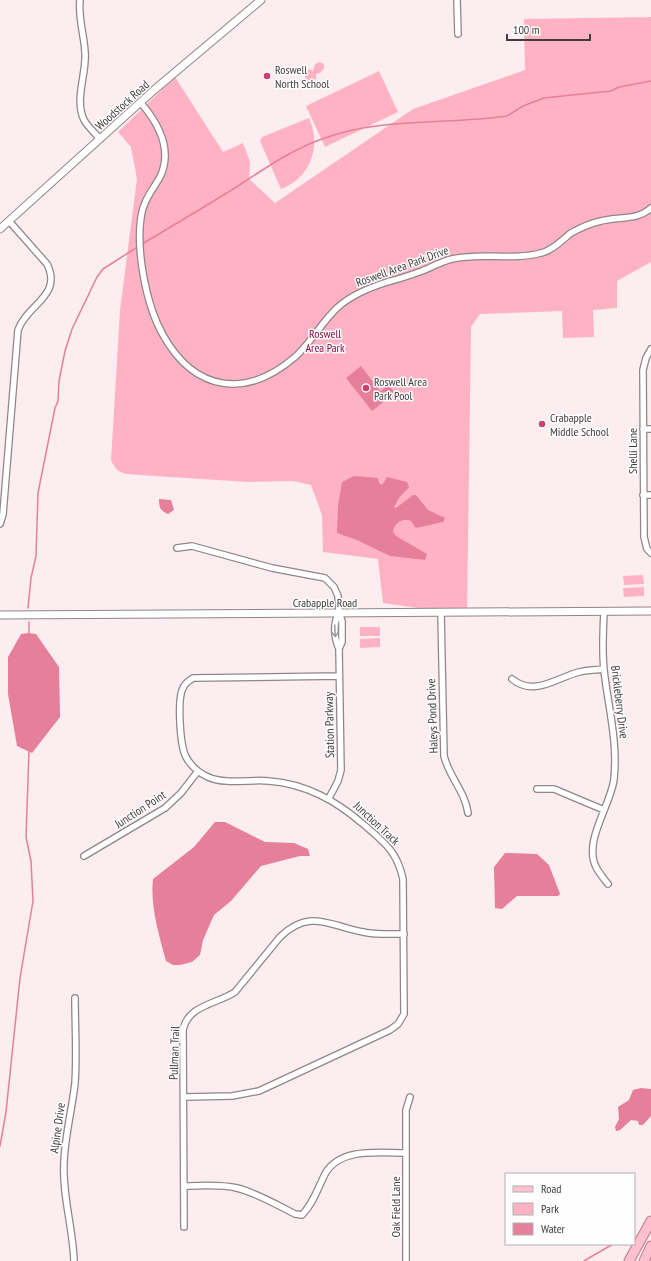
<svg xmlns="http://www.w3.org/2000/svg" width="651" height="1261" font-family="'PT Sans Narrow',sans-serif">
  <style>
    .green { fill: #ffb2c3 }
    .water { fill: #e67f9a }
    .lines { fill: none; stroke-linecap: round; stroke-linejoin: round }
    .stream { stroke: #e67f9a; stroke-width: 1.5 }
    .minor-casing { stroke: #908587; stroke-width: 8 }
    .tertiary-casing { stroke: #908587; stroke-width: 9 }
    .primary-casing { stroke: #bc7789; stroke-width: 11 }
    .minor { stroke: #fff; stroke-width: 5.5 }
    .tertiary { stroke: #fff; stroke-width: 7 }
    .primary { stroke: #ffc1d1; stroke-width: 9 }
    .oneway { stroke: #a09d9e }
    .poi-dot { fill: #cc3f6e; stroke: #fefefe; stroke-width: 1.5 }
    .labels { text-anchor: middle; dominant-baseline: central; stroke-width: 3; stroke-linejoin: round; paint-order: stroke }
    .poi-label { font-size: 12px; fill: #403b3c; stroke: #fefefe; text-anchor: start }
    .street-label { font-size: 12px; fill: #403b3c; stroke: #fefefe }
    .park-label { font-size: 12px; fill: #8b0b41; stroke: #fefefe }
  </style>
  <rect width="100%" height="100%" fill="#fbedf0"/>
  <path class="green" d="M651,17V262L617,281V308L593,310L594,337L563,338L562,311L480,314L471,327L467,615L383,603L378,559L323,552L322,515L311,485L293,481L248,482L125,474L117,470L111,461L120,310L137,179L131,147L118,132L175,77L223,152L243,143L250,162L249,179L275,203L413,109L525,70L524,19Z
    M320,62L324,64V68L320,73L316,74V79L310,81L305,78L307,71L309,69L313,71L315,64Z
    M379,71L398,112L325,147L306,106Z
    M309,118C322,147 310,178 281,189L260,141L262,137Z
    M643,575L644,584L624,585L623,576Z
    M644,587V596L624,597L623,588Z
    M360,627H380V636H360Z
    M380,638V647L360,648V639Z"/>
  <path class="water" d="M361,366L380,391L389,385L395,393L372,411L346,378Z
    M354,476L378,478L379,483L382,485L387,477L407,482L409,487L399,498L394,507L396,508L413,495H416L428,510L445,518L443,522L416,528L411,521C403,517 394,523 393,532L396,536L427,554L425,560L390,556L357,540L337,533L338,506L342,482Z
    M159,499L171,500L174,510L168,514C160,511 159,507 159,499Z
    M28,633L36,634L59,667L60,717L32,753L17,746L8,694V657L21,634Z
    M215,822H225L265,842L294,843L308,849L310,856H300L261,866L231,901L214,915L203,940L200,955L192,962L180,965H173L166,961C159,935 150,906 153,879L194,847Z
    M505,853L537,854L549,865L560,894L558,896H517L502,909L495,908L494,867Z
    M641,1088L651,1089V1116L643,1125H639L638,1121L631,1120L620,1130L616,1131L615,1127L619,1119L618,1107L629,1100L633,1090Z"/>
  <g class="lines">
    <path class="stream" d="M142,244C174,225 206,206 238,186C264,169 291,150 322,139C381,117 446,125 507,116L523,106L544,98L611,91L619,87L651,81
      M28,608L31,578L36,556L38,493L55,408L58,401L59,381L65,351L72,329L97,277L103,269L139,246
      M29,622V635
      M0,1146L6,1112L20,978L33,901L31,861L26,837L29,751
      M584,1261L613,1244"/>
    <g class="minor-casing">
      <path id="minor" d="M80,0C78,18 84,34 85,52C87,73 74,99 84,120C88,127 95,133 100,139
        M457,0L458,34
        M141,103C159,124 173,150 160,177C152,191 143,201 141,217C136,251 146,305 163,335C195,392 246,399 295,357C311,343 321,323 337,308C351,295 369,288 387,282C399,279 411,275 422,271C432,267 442,261 452,259C481,252 512,261 541,253C552,251 562,240 571,233C580,228 591,223 601,221C619,216 637,221 651,208
        M651,349L646,358L643,370L644,537L647,549L651,553
        M643,429H651
        M643,495H651
        M0,524L3,514L18,330C27,304 63,296 47,264L9,221
        M177,548L192,546L272,568L325,578L334,587L338,596L339,612L342,621V642L339,649L341,770L338,781L329,798
        M604,612C603,631 602,651 604,670C608,706 618,741 614,779C611,805 583,841 596,867C599,873 604,879 608,884
        M441,613L444,756C449,777 465,791 468,813
        M339,649C334,637 333,624 339,612
        M512,679C534,697 556,678 579,672C587,670 596,670 604,669
        M537,789H554L604,810
        M84,856L165,808L181,793L198,771
        M184,1097L232,1096L259,1091L390,1030L398,1024L404,1014L403,879C397,851 384,842 363,824C335,800 306,784 269,781C250,779 226,785 208,777C199,773 191,766 186,757C180,746 177,699 183,688C185,683 189,681 193,678L339,676
        M184,1186C201,1186 220,1184 237,1188C257,1193 277,1205 295,1214L302,1215C313,1204 318,1188 325,1174C340,1147 379,1153 406,1153
        M184,1227L183,1030C188,1005 217,1004 235,992L280,937C310,908 330,926 363,932C377,935 390,934 404,934
        M74,1261C73,1228 62,1195 64,1162C65,1135 72,1110 75,1083C77,1055 75,1026 75,998
        M406,1261V1110L410,1097"/>
    </g>
    <g class="tertiary-casing">
      <path id="tertiary" d="M0,229L154,90L261,0
        M0,615L651,611"/>
    </g>
    <g class="primary-casing">
      <path id="primary" d="M629,1261L651,1221
        M644,1261L651,1246"/>
    </g>
    <use href="#minor" class="minor"/>
    <use href="#tertiary" class="tertiary"/>
    <use href="#primary" class="primary"/>
  </g>
  <defs><path id="oneway-shaft" d="M-6 0H5M1.5-3L5.5 0L1.5 3" fill="none" stroke-width="1.6" stroke-linecap="round" stroke-linejoin="round"/></defs>
  <use class="oneway" href="#oneway-shaft" transform="translate(335 631) rotate(87)"/>
  <g class="poi-dot">
    <circle cx="267" cy="76" r="4"/>
    <circle cx="366" cy="388" r="4"/>
    <circle cx="542" cy="424" r="4"/>
  </g>
  <g class="labels">
    <g class="poi-label">
      <text x="275" y="69">Roswell<tspan x="275" dy="14">North School</tspan></text>
      <text x="374" y="381">Roswell Area<tspan x="374" dy="14">Park Pool</tspan></text>
      <text x="550" y="417">Crabapple<tspan x="550" dy="14">Middle School</tspan></text>
    </g>
    <g class="street-label">
      <text transform="translate(122 105) rotate(-42)">Woodstock Road</text>
      <text transform="translate(402 266) rotate(-20)">Roswell Area Park Drive</text>
      <text transform="translate(632 451) rotate(-90)">Shelli Lane</text>
      <text x="325" y="602">Crabapple Road</text>
      <text transform="translate(620 702) rotate(83)">Brickleberry Drive</text>
      <text transform="translate(432 716) rotate(-92)">Haleys Pond Drive</text>
      <text transform="translate(329 725) rotate(-91)">Station Parkway</text>
      <text transform="translate(140 809) rotate(-33)">Junction Point</text>
      <text transform="translate(377 823) rotate(43)">Junction Track</text>
      <text transform="translate(174 1053) rotate(-88)">Pullman Trail</text>
      <text transform="translate(57 1128) rotate(-82)">Alpine Drive</text>
      <text transform="translate(395 1207) rotate(-90)">Oak Field Lane</text>
    </g>
    <g class="park-label">
      <text x="325" y="333">Roswell<tspan x="325" dy="14">Area Park</tspan></text>
    </g>
  </g>
  <rect x="505" y="1173" width="130" height="72" fill="#fefefe" stroke="#b2b0b0"/>
  <rect x="513" y="1186" width="20" height="6" fill="#ffc1d1" stroke="#b2b0b0"/>
  <text x="541" y="1193" font-size="12" fill="#403b3c">Road</text>
  <rect x="513" y="1203" width="20" height="12" fill="#ffb2c3" stroke="#b2b0b0"/>
  <text x="541" y="1213" font-size="12" fill="#403b3c">Park</text>
  <rect x="513" y="1223" width="20" height="12" fill="#e67f9a" stroke="#b2b0b0"/>
  <text x="541" y="1233" font-size="12" fill="#403b3c">Water</text>
  <path d="M507 34v6h83v-6" fill="none" stroke="#403b3c" stroke-width="2"/>
  <text x="513" y="34" font-size="12" fill="#403b3c" stroke="#fefefe" stroke-width="3" paint-order="stroke">100 m</text>
</svg>
